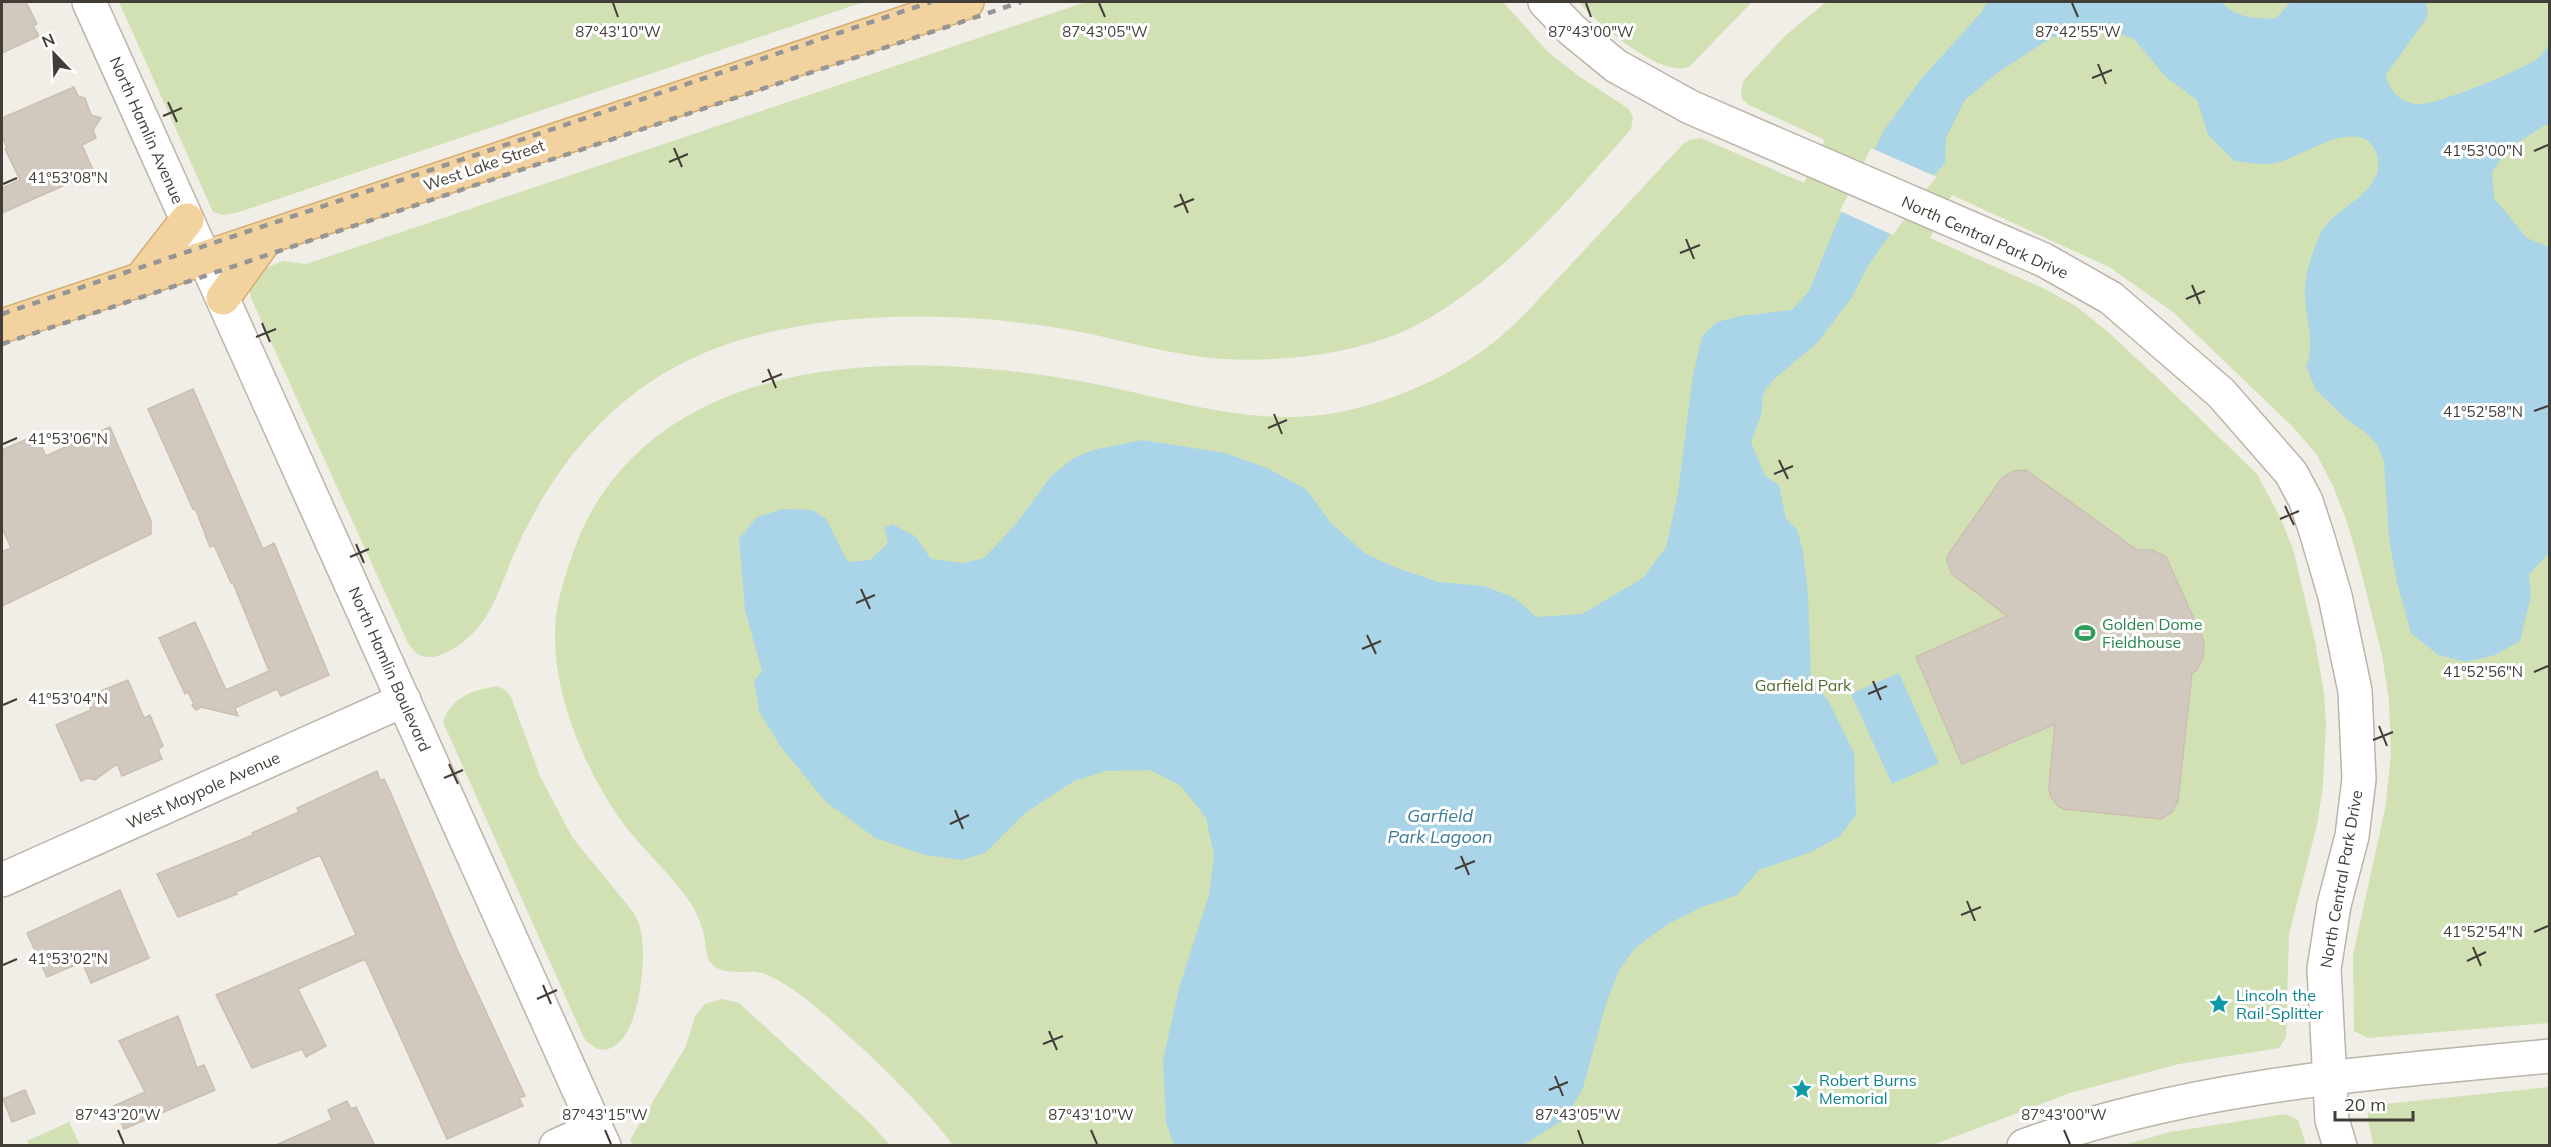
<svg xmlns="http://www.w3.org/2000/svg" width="2551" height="1147" font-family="Mulish,sans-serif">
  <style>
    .green { fill: #d1e1b4 }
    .water { fill: #aad4e7 }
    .pier { fill: #f1ede7 }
    .building { fill: #d1c8be; stroke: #cbbfb2; stroke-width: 1.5 }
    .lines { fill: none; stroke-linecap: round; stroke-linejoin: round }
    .minor-casing { stroke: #bbb4aa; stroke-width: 36 }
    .major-casing { stroke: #d4ad71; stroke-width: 36 }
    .minor { stroke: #fff; stroke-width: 33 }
    .major { stroke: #f2d29f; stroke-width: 33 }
    .rail { stroke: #959595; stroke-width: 4.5; stroke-dasharray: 8 8; stroke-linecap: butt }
    .ticks { fill: none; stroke: #433d37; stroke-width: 2 }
    .labels { text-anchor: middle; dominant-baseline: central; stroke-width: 6; stroke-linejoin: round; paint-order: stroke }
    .street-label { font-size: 16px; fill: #433d37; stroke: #fff }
    .leisure-label { font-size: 16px; fill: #27864d; stroke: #fff; text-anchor: start }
    .park-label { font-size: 16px; fill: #4e6d31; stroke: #fff }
    .culture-label { font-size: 16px; fill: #0d838f; stroke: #fff; text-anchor: start }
    .water-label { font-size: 18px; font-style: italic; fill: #3b7b9a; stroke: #fff }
    .ticks-label { font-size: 15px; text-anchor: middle; fill: #433d37; stroke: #fff; stroke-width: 6; stroke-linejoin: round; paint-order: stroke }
  </style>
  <rect width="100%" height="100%" fill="#f1ede7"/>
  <path class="green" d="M119,2H864L236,213L223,215L213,212Z
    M1086,2H1503L1549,53L1580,77L1629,109L1633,118L1631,129C1569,200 1508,272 1426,320C1368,354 1277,364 1211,358C1160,353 1109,336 1059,328C953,311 824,310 722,346C624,381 560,454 517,547C504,575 496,609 474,632C462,645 434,666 416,653C415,652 407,642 407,641L251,298L249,289L256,272L283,261L306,264Z
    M1579,2H1752L1689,67C1660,78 1597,23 1579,2Z
    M1826,2H2549V1023L2368,1038L2354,1031L2353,955L2385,809L2391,755L2389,701L2382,655L2361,571L2348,525L2333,486L2317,455L2293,427L2173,312L2109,267L1952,195L1930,238L2047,290L2077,307L2109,333L2164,384L2257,474L2280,517L2293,549L2315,641L2324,693L2326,724L2323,786L2317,825L2289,934L2286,1037L2279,1048L2179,1064L2070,1093L1933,1145H953C925,1109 894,1078 861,1047C838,1027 815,1004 789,987C782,982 771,976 762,973C746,969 724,977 712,964C705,957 706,945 704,935C701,923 695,908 687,898C667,870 640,847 620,819C579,760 541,667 560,595C570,558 582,522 605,490C707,348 920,354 1074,380C1162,395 1250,430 1340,412C1392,402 1448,377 1490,345C1518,324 1541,296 1564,272C1604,229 1644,186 1684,143L1692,139L1701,138L1804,183L1825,140L1749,105L1742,99L1741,90L1744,80L1785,36Z
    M498,686L505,690L511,697L540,776L572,837L634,913C641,926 643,938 643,953C643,978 637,1041 608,1049C599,1052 590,1045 584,1038L443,722C451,697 473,690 498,686Z
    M722,999L739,1003L868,1121L890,1145H633L630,1140L686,1046L695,1016L705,1004Z
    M2549,1087V1145L2374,1146L2373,1143L2368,1120V1112L2376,1105Z
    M2286,1114L2298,1120L2306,1145H2124L2170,1132Z
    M69,1122L80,1145H29L27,1141Z"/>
  <path class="water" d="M1988,2H2222C2235,18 2257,19 2276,18L2291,2H2426L2428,16L2386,75C2389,90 2400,103 2417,104C2436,106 2515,72 2534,61C2540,58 2545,50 2549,44V125H2545L2509,148L2492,172L2494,198L2527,238L2549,247V553L2529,574L2531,596L2520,641L2495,655L2467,662L2438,655L2411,633L2397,583L2389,538L2384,462L2377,444L2366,433L2345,418L2316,390L2306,366C2316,342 2305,319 2305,294C2304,276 2312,253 2319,237C2330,211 2362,203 2375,178C2380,170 2379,156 2374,148C2354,115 2298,161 2270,164C2259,165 2246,162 2234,161L2208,135L2197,100L2166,77L2134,39L2106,28L2087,27L2051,38L1997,73L1965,100L1946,138L1945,163L1919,192L1868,266L1852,297L1817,343L1774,379L1764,392L1762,400V412L1751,442L1765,476L1779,485L1786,519L1797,529L1803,552L1808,594L1811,677L1830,704L1854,753L1856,815L1839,837L1811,852L1759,870L1737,895L1702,907L1668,924L1635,948L1619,970L1606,1004L1583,1088L1565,1119L1523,1145H1174L1166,1122L1163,1060L1179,988L1209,895L1214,855L1206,818L1181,786L1150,770L1106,771L1074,781L1025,813L985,853L962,860L925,855L875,838L825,801L781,747L759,711L754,681L762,671L745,610L739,539L757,517L783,509L813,510L826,519L848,562L870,560L888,543L884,528L892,524L915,536L931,559L964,563L984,558L1016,524L1051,476L1074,458L1093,450L1142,440L1225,453L1267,468L1306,489L1331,523L1366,554L1397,568L1439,582L1484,586L1515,598L1536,617L1582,614L1643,578L1666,547L1678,493L1692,381L1702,336L1717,322L1740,316L1792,310L1809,291L1838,220L1883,132L1921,79L1980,14Z
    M1899,673L1939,763L1892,784L1851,694Z"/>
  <path class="pier" d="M1871,148L1937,177L1922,194L1893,235L1840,211Z"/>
  <path class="building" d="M2,2H26L37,24L33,26L39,36L2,53Z
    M74,87L78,96L85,98L91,115L101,118L93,130L96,138L82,145L94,172L2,213V188L20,180L5,149L7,148L2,136V118Z
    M193,389L263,549L274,543L329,675L281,696L277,689L235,708L238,716L201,707L196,710L192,705L194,704L188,692L185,694L159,638L195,622L226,690L269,671L233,583H231L214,545L210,547L195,508L193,509L148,409Z
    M110,427L151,521V534L2,606V552L11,548L2,528V450L36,435L46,456Z
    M2026,470L2137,550H2153L2166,557L2204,641L2203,658L2196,671L2192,673L2178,801L2172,812L2161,819L2064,809L2058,806L2050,796L2049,786L2055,724L1962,764L1916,657L2007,616L1952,574L1947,561L1948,555L2002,478L2013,471Z
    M128,680L144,718L150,715L163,746L158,749L162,759L122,776L117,764L95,780L88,778L81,781L56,725L91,710L86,697Z
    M377,771L380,780L384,779L389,789L457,949L525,1096L519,1098L523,1106L447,1139L365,959L298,989L326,1046L306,1057L302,1049L252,1068L216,995L356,935L320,855L236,892L237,894L178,917L157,874L253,835L252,833L299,812L297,808Z
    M120,890L149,958L91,983L82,962L47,977L27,933Z
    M178,1016L197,1068L204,1065L215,1090L124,1129L114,1106L145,1092L119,1041Z
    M25,1090L35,1113L12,1122L3,1099Z
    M347,1101L351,1109L356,1107L375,1146H274L332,1120L328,1110Z"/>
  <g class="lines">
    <g class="minor-casing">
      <path id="minor" d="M89,2L604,1146
        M1545,2L1572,30L1616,66L1690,107L2044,260L2111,298L2221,393L2291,473L2306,501L2318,538L2335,596L2355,691L2359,779L2352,836L2334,905L2324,969L2332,1120L2340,1146
        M2,880L404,700
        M556,1146L596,1128
        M2024,1146C2192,1084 2373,1073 2550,1056"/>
    </g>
    <g class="major-casing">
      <path id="major" d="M141,279L187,220
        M223,298L267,237
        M2,326L967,2"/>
    </g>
    <use href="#minor" class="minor"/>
    <use href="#major" class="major"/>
    <path class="rail" d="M2,314L931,2
      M2,344L1021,2"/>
  </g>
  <path class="ticks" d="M613,3L618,17M1099,3L1105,17M1586,3L1591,17M2072,3L2078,17M2098,64L2106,84M2092,78L2112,70M168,102L177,122M163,116L182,108M674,148L682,167M2534,151L2548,145M669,162L688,154M3,184L17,178M1180,194L1188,213M1174,207L1194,199M1686,239L1694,259M1680,253L1700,245M2192,285L2200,304M2186,299L2205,291M262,323L270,342M256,337L276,329M768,369L776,388M762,382L782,374M2534,411L2548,406M1274,414L1282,434M1268,428L1287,420M3,444L17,438M1779,460L1788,479M1774,474L1793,466M2285,506L2294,525M2280,519L2299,511M356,544L364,563M350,557L369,549M861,589L870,609M856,603L875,595M1367,635L1376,654M1362,649L1381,641M2534,672L2548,666M1873,681L1881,700M1868,694L1887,686M3,705L17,699M2379,726L2387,746M2373,740L2393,732M449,764L458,784M444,778L463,770M955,810L963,829M950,824L969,815M1461,856L1469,875M1455,869L1475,861M1967,901L1975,921M1961,915L1981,907M2534,932L2548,926M2473,947L2481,966M2467,961L2486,952M3,965L17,959M543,985L551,1004M537,999L557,990M1049,1031L1057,1050M1043,1044L1063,1036M1555,1076L1563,1096M1549,1090L1568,1082M118,1130L124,1144M605,1130L611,1144M1091,1130L1097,1144M1578,1130L1583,1144M2064,1130L2070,1144"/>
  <defs>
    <g id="stadium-bare" transform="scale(1.62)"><path d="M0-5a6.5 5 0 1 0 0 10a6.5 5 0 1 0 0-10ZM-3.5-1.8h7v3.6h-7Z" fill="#2e9e5b" stroke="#fff" stroke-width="2.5" paint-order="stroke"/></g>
    <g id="sight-bare" transform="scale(1.62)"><path d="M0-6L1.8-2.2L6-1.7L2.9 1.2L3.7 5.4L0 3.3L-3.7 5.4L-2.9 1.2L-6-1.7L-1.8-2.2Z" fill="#0f9aa8" stroke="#fff" stroke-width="2.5" paint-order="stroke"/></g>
  </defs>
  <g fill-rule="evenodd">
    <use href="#stadium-bare" x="2085" y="633"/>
    <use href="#sight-bare" x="2219" y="1004"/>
    <use href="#sight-bare" x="1802" y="1089"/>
  </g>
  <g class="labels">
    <g class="street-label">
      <text transform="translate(147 130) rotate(66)">North Hamlin Avenue</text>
      <text transform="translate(484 165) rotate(-19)">West Lake Street</text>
      <text transform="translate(1985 237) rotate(24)">North Central Park Drive</text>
      <text transform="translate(390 669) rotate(66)">North Hamlin Boulevard</text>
      <text transform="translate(203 790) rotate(-24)">West Maypole Avenue</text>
      <text transform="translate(2341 879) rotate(-80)">North Central Park Drive</text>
    </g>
    <g class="leisure-label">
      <text x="2102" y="624">Golden Dome<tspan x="2102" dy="18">Fieldhouse</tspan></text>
    </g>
    <g class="park-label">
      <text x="1803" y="685">Garfield Park</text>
    </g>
    <g class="culture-label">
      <text x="2236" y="995">Lincoln the<tspan x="2236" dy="18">Rail-Splitter</tspan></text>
      <text x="1819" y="1080">Robert Burns<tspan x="1819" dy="18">Memorial</tspan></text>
    </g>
    <g class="water-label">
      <text x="1440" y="815">Garfield<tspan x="1440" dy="21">Park Lagoon</tspan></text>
    </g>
  </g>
  <g class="ticks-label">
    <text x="618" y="37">87°43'10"W</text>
    <text x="1105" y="37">87°43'05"W</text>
    <text x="1591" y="37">87°43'00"W</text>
    <text x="2078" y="37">87°42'55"W</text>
    <text x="2483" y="156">41°53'00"N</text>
    <text x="68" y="183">41°53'08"N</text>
    <text x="2483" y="417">41°52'58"N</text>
    <text x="68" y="444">41°53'06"N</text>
    <text x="2483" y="677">41°52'56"N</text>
    <text x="68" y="704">41°53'04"N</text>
    <text x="2483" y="937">41°52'54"N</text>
    <text x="68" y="964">41°53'02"N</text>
    <text x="118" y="1120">87°43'20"W</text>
    <text x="605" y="1120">87°43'15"W</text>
    <text x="1091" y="1120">87°43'10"W</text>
    <text x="1578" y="1120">87°43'05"W</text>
    <text x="2064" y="1120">87°43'00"W</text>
  </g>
  <rect width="2551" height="1147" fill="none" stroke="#433d37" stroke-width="6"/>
  <g transform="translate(54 54) rotate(337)" stroke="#ffffff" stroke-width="4.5" paint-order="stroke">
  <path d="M0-4.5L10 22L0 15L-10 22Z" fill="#433d37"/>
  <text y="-9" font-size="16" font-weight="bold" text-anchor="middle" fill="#433d37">N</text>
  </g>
  <path d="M2335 1111v9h78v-9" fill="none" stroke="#433d37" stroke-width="3"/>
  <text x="2344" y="1111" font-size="18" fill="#433d37" stroke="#ffffff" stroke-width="4.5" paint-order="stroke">20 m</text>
</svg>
